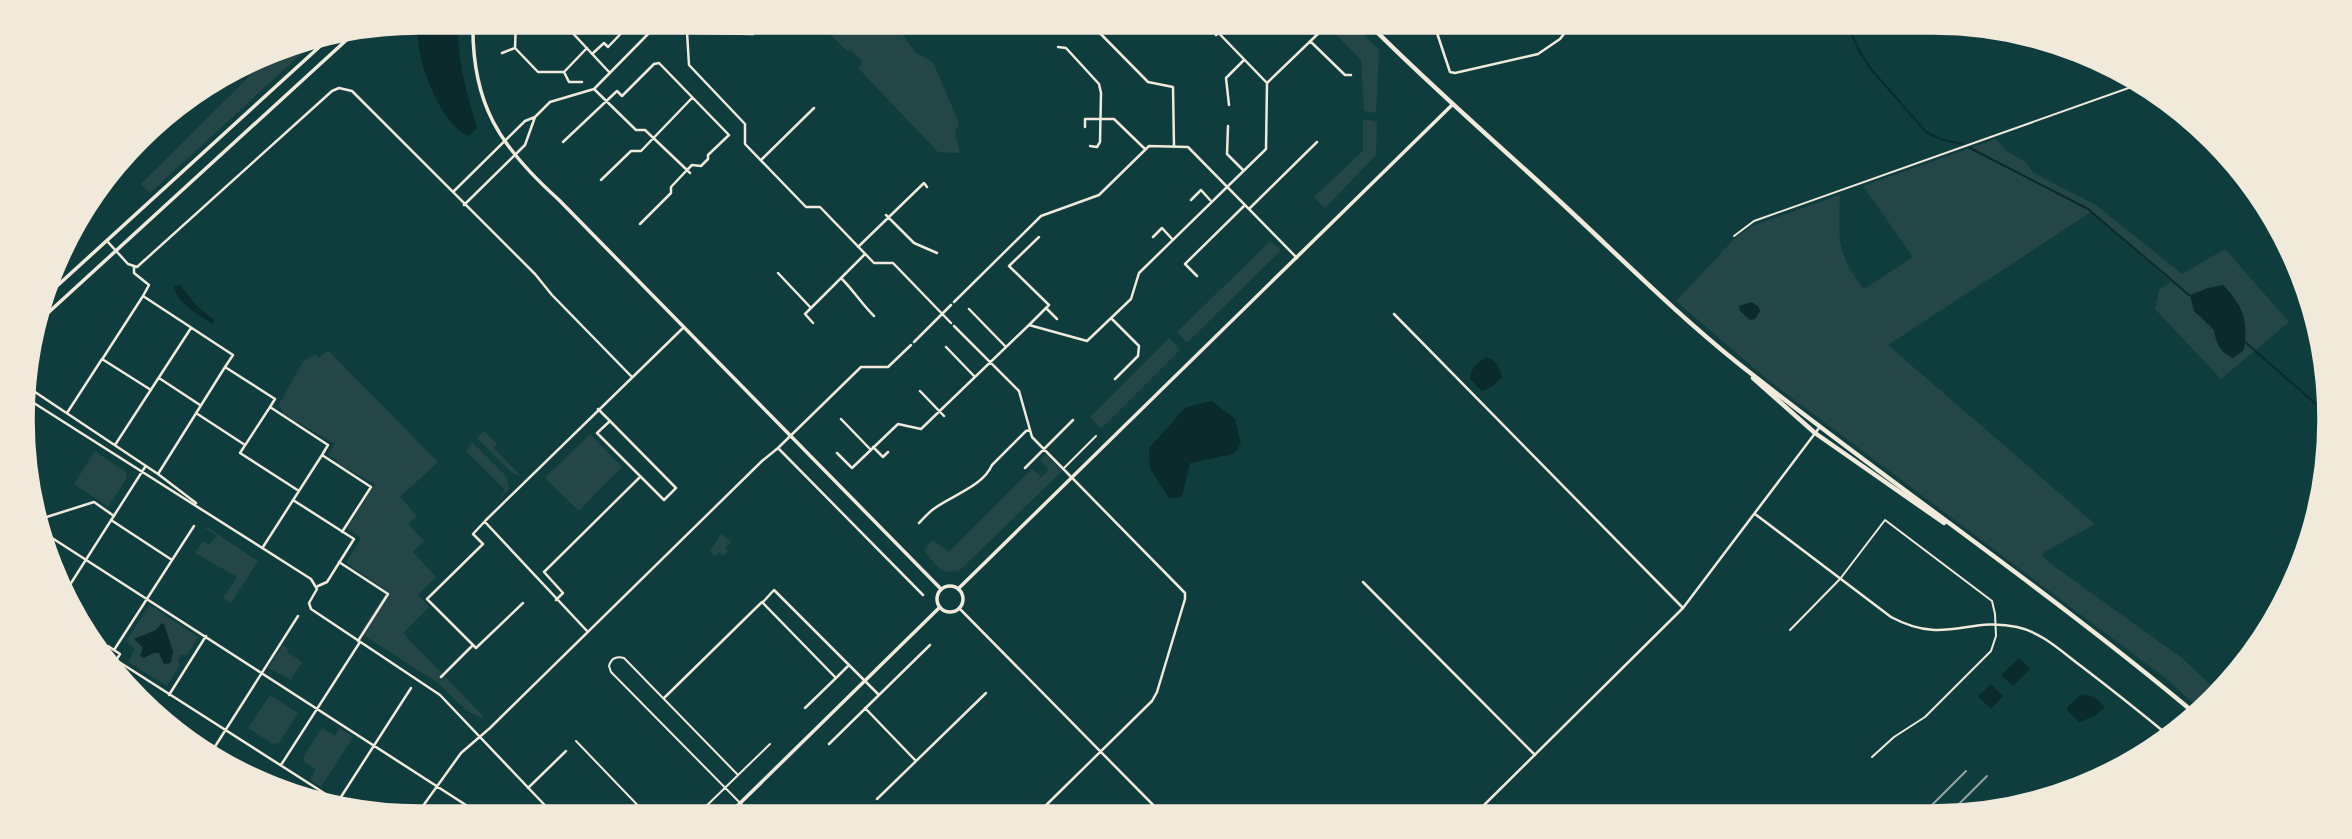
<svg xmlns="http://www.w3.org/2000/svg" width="2352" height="839" font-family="'Fira Sans Condensed',sans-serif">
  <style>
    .green { fill: #244646 }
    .water { fill: #0a2a2b }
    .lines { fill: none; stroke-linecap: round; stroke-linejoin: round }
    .stream { stroke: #0a2a2b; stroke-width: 2 }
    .service { stroke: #f1e9da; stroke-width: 2 }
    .minor { stroke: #f1e9da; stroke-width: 2.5 }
    .tertiary { stroke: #f1e9da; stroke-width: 3.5 }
    .secondary { stroke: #f1e9da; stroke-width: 4.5 }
    .rail { stroke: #97a49c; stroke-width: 2 }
    .rim { fill: none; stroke: #f1e9da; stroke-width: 3.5 }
  </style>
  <rect width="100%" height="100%" fill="#0f3d3e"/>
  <path class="green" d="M817,21H889L900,31L916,53L933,62L959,123L955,132L960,153L938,152L858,68L863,62L850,49L847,51Z
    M1323,21H1350L1379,50L1376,113L1364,111L1361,60Z
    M314,42L150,193L141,184L277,49Z
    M1363,119L1377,122L1376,155L1325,208L1314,197L1363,151Z
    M1996,139L2006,151L2026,162L2032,172L2096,205L2182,274L2225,249L2289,322L2221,379L2155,309L2159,290L2171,282L2091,212L1888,345L2095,524L2041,554L2051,564L2182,658L2218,692L2202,711L2164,677L1768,380L1676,301L1736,237L1754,225L1840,195C1839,240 1835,252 1864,289L1913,257L1863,186Z
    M1270,241L1280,249L1279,252L1187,343L1177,332Z
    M1169,338L1180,350L1101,429L1090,417Z
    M328,350L438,462L400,497L417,516L408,524L424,541L413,552L436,577L418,595L429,607L403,633L483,716L481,718L466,710L438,683L360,633L387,591L346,563L361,538L347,528L375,484L336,463L337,460L328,455L335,444L282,413L283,410L278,406L303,362L315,354L319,358Z
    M484,431L497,444L494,448L521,476L511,472L477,438Z
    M590,434L622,467L579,511L545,478Z
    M472,442L507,477L509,489L499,499L505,490L466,451Z
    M95,451L126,472V479L108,507L74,484Z
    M1043,455H1047L1062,471L960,570C939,576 937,565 924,550L933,540L949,552L1032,469L1041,477L1049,470L1041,461Z
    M207,527L258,561L231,603L223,598L237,577L195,553L203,541L209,545L217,536L205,528Z
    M721,534L731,542L725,548L728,551L723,556L719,552L715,556L710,551Z
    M150,605L198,637L187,655H181L178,661L180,665L167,686L128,662L135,649L126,641Z
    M283,645L288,649L287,652L302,662L291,680L268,668Z
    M270,695L298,713L279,743L273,744L248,728Z
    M322,728L335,736L340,728L353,737L321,787L310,780L316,769L305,763L303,757Z"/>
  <path class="water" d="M420,21H458C457,59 466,92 477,128L469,136C441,128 409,47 420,21Z
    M180,285L196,305L214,320L213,324C198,314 177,304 174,286Z
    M2223,285C2244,308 2248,318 2244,350L2233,358C2220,352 2216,344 2214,330L2194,311L2190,295L2208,288Z
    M1751,302L1758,306L1760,311L1755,319L1750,320L1740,311L1739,306Z
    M1486,357C1495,359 1499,367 1502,376L1492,387L1482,391L1470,379C1470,369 1478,362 1486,357Z
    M1212,401L1235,419L1241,444L1233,454L1190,463L1182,497L1169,498L1150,469L1149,448L1186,407Z
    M162,623L164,624L173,651L171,663L164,664L159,653H153L144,658L140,656L143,648L134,639L156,630Z
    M2019,658L2030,669L2013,686L2001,675Z
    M1991,684L2003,696L1991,709L1978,696Z
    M2082,694L2095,697L2105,707L2095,716L2079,722L2067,710L2068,706Z"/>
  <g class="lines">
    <path class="stream" d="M1845,21L1860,52L1870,68L1926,132L1940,139L1962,144
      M1970,148L2088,209L2189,295
      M2244,341L2325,412"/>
    <path class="service" d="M1734,236L1754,221L2137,85
      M1064,468L1096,436
      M1790,630L1840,579L1885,520L1992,601L1995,614L1996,636L1991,651L1925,717L1894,737L1872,757
      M576,741L649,817
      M738,775L624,658C617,656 611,658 609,666L611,672L754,817
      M695,817L770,744"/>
    <path class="minor" d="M516,21L515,48L538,72H564L587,48
      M567,21V27L610,73
      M1088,21L1148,82L1173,87L1174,147
      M1433,21L1450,72L1455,73L1538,54L1560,39L1574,21
      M650,32V21
      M687,32L689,65L745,124V144L806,207H820L874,263H893L951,323
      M1216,35L1230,21
      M1310,41L1345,75H1351
      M1058,47L1066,48L1099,84L1101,93L1100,142L1097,147L1090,146
      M502,53L515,48
      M592,54L604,43L608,47L633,21
      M564,72L569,82H582
      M1267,83L1323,29L1315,21
      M594,89L636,130H645L687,170L671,187V193L640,224
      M1229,105L1226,78L1244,60
      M1228,126L1227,154L1243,170
      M1085,127V119H1114L1145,149
      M563,142L617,91L622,96L654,64L659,63L729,135L708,155V159L701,166L692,165L687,170L690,173
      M129,156L191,98
      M762,159L814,108
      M601,180L631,151H641L692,98
      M453,192L525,121L535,117L550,102L594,89L650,32L753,34V21
      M1191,200L1201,190L1210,200
      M464,205L525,145L535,117
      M1249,209L1317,142
      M886,215L914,243L937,253
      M1153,237L1162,228L1173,240
      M107,241L128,264L137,267L332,91L339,88L352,91L535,274L552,295L632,377
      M858,247L924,183L927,187
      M134,267V273L149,285L143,296L233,355L225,367L275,399L270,407L328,445L322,455L371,487L342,532
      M778,273L811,308
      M1197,276L1185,264L1245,205
      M841,278C854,291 861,303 874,316
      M954,302L1041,216L1099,195L1149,146L1188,147L1297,258
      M1046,308L1057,319
      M969,309L1005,346
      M1394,314L1683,608
      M1111,318L1139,346L1138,356L1115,379
      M813,323L805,314L865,254
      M1029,325L1049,305L1009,266L1039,237
      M954,326L1019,391L1032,437L1185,593V599L1157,692L1152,701L1034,817
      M914,342L951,305
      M946,347L975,377
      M103,358L143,296
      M159,378L200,405
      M26,386L158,474L196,503
      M920,391L944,416
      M26,398L311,579L317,589L309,603L311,609L440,695L557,818
      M270,407L240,453L299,491
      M598,409L610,421L597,433L664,500L676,488L610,421
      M67,413L102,359L151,390
      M196,413L245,445
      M841,419L870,449
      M115,445L191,328
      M873,447L883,457L888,452
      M778,448L923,595
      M837,453L852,468L898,424L921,429L1029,325L1087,341L1131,299L1139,273L1266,149L1267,83L1207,21
      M1025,468L1073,420
      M158,474L225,367
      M293,500L354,539L327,582L318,586
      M1755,514L1891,617C1945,646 1968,616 2017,627C2041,632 2061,651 2081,666C2111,689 2140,712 2169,736
      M38,520L49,536L486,818
      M111,520L172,560
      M34,521L94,502L114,516
      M485,522L588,632
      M919,523C924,518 929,512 935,508C953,495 983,486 992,465L1026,431L1030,430
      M263,547L322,455
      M339,562L388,594L358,641
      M1363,582L1535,755
      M66,591L145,467
      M556,600L563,593L544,572L640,477
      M763,602L774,590L879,695
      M523,603L476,648L427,599L483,544L473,534L486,520L683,328
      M959,608L1164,816
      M89,642L104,652
      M114,650L194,526
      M102,655L108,646L120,654L113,665
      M116,660L349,809
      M441,677L473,645
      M169,695L206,636
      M664,698L762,602L836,678L849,665
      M805,708L836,678
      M865,708L916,761
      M829,744L930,645
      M209,756L298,616
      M281,765L360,642
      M528,788L566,751
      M877,799L986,693
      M339,800L411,688
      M1473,816L1683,608L1819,428
      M415,817L461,753L490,728L762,461L778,448L861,367H888L911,345
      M608,818L619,807"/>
    <path class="tertiary" d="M473,21C471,104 500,147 559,200L941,589
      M46,296L328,39
      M38,322L353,34
      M937 599a13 13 0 1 1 26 0a13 13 0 1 1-26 0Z
      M958,589L1452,105
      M726,817L940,607"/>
    <path class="secondary" d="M1366,21C1426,82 1491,138 1554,196C1615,252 1674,312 1739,364C1890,484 2051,592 2198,716
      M1753,378L1815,433L1944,523"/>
    <path class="rail" d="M1922,815L1966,771
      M1948,815L1987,776"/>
  </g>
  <path d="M0 0H2352V839H0ZM419 33H1933A386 386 0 0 1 2319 419V420A386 386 0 0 1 1933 806H419A386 386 0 0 1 33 420V419A386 386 0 0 1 419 33Z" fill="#f1e9da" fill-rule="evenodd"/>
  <path class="rim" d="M419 33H1933A386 386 0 0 1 2319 419V420A386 386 0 0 1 1933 806H419A386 386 0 0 1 33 420V419A386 386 0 0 1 419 33Z"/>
</svg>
